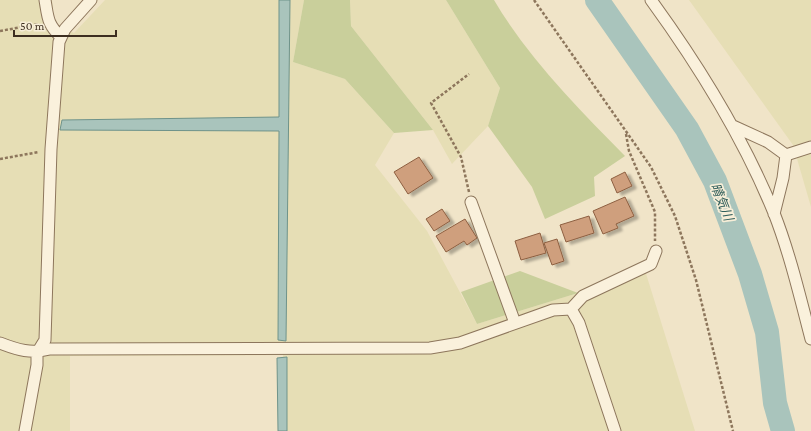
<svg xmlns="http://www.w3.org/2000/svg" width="811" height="431" font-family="'Crimson Pro','Noto Sans JP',serif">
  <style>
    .farmland { fill: #e6deb5 }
    .green { fill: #c9cf9b }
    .water { fill: #a9c4bc; stroke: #6f938a }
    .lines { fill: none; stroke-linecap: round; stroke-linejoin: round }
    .river { stroke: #a9c4bc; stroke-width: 24 }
    .building { fill: #cf9f7d; stroke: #8d5f41; filter: url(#shadow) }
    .minor-casing { stroke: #8d765c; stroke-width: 13 }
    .path { stroke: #8d765c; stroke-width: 2.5; stroke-dasharray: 3 2; stroke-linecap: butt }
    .minor { stroke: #faf1dc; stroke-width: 11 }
    .labels { text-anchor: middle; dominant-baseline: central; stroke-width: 3.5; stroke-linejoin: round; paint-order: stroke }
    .water-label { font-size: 13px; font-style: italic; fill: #2f5d5a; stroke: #f7eed8 }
  </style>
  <defs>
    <filter id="shadow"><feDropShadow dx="4.5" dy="2.5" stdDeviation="1" flood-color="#0004"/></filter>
  </defs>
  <rect width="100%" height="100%" fill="#f0e4c8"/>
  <path class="farmland" d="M0,0H52L54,22L74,33L105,0H304L293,62L345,79L394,133L375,165L427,231L477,324L578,293L643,264L695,431H283V355L70,356V431H0Z
    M350,0H446L500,88L488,126L452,164L433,130L351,26Z
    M689,0H811V207L793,145Z"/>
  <path class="green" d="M304,0H350L351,26L433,130L394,133L345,79L293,62Z
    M446,0H494C528,58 578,108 625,156L594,177L595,196L545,219L532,187L488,126L500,88Z
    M520,271L578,293L477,324L461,292Z"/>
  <path class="water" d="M279,0H290L286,341L278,340L279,131L60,130L62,120L279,117Z
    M287,357V431H278L277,358Z"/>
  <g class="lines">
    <path class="river" d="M597,0L687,129L715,181L750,274L767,332L775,403L783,431"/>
  </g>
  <path class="building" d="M419,157L433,178L408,194L394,172Z
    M625,172L632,186L617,193L611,179Z
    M625,197L634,216L616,224L618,228L603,234L593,211Z
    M442,209L450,221L434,231L426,219Z
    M589,216L594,233L566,242L560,225Z
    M465,219L477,238L467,245L464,241L446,252L436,236Z
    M540,233L546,253L521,260L515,241Z
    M557,239L564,261L552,265L544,243Z"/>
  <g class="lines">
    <g class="minor-casing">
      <path id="minor" d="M45,0C48,17 47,24 61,37
        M651,0C699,66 743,137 774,213C790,254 800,297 811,339
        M733,126L768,142L786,155
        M471,202L515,323
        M774,214L783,178L786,155L811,147
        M571,309L583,296L651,264L656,251
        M0,343C18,350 31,354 50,349L430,348L460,343L553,310L571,309L579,323L615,431
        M25,431L37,365V353L45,340L51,149L59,42L65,29L91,0"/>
    </g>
    <path class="path" d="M534,0L651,167L675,216L696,280L733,431
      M0,31L39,24
      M626,134L629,151L655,212V241
      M0,159L39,152
      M469,192L461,157L431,103L469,74"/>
    <use href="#minor" class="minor"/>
  </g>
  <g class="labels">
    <g class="water-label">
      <text transform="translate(722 202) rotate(68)">晴気川</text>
    </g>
  </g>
  <path d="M14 30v6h102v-6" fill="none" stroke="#3d2e20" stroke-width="2"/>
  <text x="20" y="30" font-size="12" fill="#3d2e20" stroke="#f7eed8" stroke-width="3" paint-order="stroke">50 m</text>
</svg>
